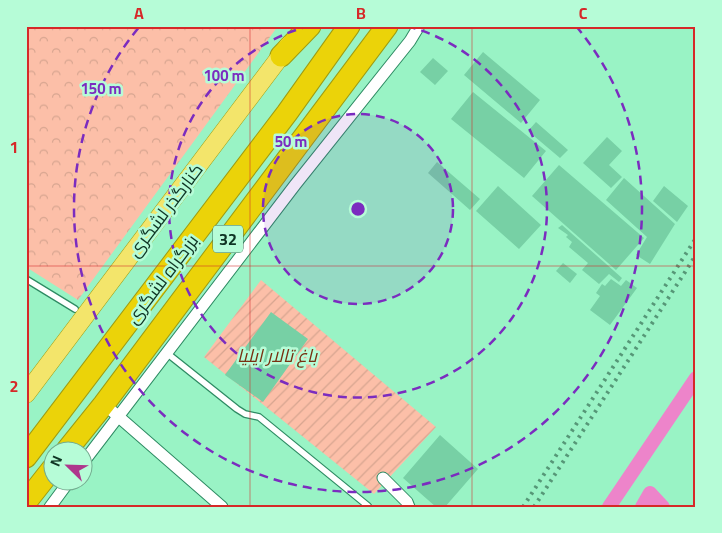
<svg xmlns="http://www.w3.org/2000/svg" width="722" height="533" font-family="Georgia,Cairo,serif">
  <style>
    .forest { fill: url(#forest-crowns) }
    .garden { fill: url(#garden-furrows) }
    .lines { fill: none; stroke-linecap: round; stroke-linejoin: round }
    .canal { stroke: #ed84ca; stroke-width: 14 }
    .building { fill: #77d0a5 }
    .lane-casing { stroke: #2e8b63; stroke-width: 8 }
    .street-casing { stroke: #2e8b63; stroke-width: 13 }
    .primary-casing { stroke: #9e9c12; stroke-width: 19 }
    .highway-casing { stroke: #9e9c12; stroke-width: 23 }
    .lane { stroke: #fff; stroke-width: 5.5 }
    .street { stroke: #fff; stroke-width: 11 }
    .primary { stroke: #f3e56b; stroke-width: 18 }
    .highway { stroke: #ebd309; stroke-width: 21 }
    .rail { stroke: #569777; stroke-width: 4; stroke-dasharray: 2.5 5; stroke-linecap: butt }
    .grid { fill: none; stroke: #d62828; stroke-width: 1; stroke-opacity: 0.55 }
    .ring { fill: none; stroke: #7b2cbf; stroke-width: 2.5; stroke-dasharray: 9 6 }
    .labels { text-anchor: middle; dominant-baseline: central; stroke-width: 5; stroke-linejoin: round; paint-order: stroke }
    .shield { fill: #b6fcd7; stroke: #41715a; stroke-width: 1 }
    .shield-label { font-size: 16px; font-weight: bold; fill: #0f3524 }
    .street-label { font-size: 18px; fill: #0f3524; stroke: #b6fcd7 }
    .park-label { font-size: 18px; font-style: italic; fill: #783011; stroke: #b6fcd7 }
    .centre { fill: #7b2cbf; stroke: #b6fcd7; stroke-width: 2.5 }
    .ring-label { font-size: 15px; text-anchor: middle; font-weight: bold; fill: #7b2cbf; stroke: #b6fcd7; stroke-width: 5; stroke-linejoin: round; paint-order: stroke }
    .neatline { fill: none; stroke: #d62828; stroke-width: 2 }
    .grid-label { font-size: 16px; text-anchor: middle; font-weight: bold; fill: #d62828 }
  </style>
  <defs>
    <pattern id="forest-crowns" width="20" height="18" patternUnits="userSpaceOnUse" patternTransform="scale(1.25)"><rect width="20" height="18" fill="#fcbfa8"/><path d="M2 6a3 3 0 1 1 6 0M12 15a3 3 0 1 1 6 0" fill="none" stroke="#d7a590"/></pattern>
    <pattern id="garden-furrows" width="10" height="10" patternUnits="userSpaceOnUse" patternTransform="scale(1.25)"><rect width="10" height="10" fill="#fcbfa8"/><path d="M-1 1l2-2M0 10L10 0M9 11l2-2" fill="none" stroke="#d7a590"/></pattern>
  </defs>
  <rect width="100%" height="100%" fill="#99f3c5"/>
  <path class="forest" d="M26,26H278L78,300L26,267Z"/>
  <path class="garden" d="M261,280L436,427L374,494L204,357Z"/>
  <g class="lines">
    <path class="canal" d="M609,507L696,378
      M642,507L650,493L663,507"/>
  </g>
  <path class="building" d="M483,52L540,100L521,123L464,75Z
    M433,58L448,71L435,85L420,72Z
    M473,92L546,151L524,178L451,119Z
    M536,122L568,150L560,158L528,131Z
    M607,137L622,151L609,165L622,177L611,188L583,163Z
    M437,162L480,199L470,210L428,173Z
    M559,165L644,238L616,270L532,196Z
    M624,178L675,224L650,264L636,255L647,237L606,200Z
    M498,186L541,225L519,249L476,211Z
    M664,186L688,206L677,222L653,201Z
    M562,225L622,278L619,282L609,274L599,284L582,270L588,263L569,247L572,242L566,237L568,235L558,228Z
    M563,263L577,274L570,283L556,271Z
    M611,279L621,286L626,280L637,288L610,325L590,310L600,296L596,293L602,284L605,286Z
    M271,312L308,339L263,402L225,375Z
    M440,435L478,469L445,507H436L403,478Z"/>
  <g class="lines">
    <g class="lane-casing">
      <path id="lane" d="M26,279L75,309
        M168,354L237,409L245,414L259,417L368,506"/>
    </g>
    <g class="street-casing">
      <path id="street" d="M104,404L222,507
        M82,464L295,185L410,41L419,26
        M383,478L407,502L409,507
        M50,507L70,480"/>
    </g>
    <g class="primary-casing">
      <path id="primary" d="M26,394L289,45"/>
    </g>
    <g class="highway-casing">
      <path id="highway" d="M281,56L310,26
        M67,450L104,404L387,26
        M26,457L287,113L349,26
        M26,502L52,469"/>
    </g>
    <use href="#lane" class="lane"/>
    <use href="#street" class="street"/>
    <use href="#primary" class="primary"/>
    <use href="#highway" class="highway"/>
    <path class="rail" d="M523,507L696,238
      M534,507L696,255"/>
  </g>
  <path class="grid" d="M250,26V507M472,26V507M26,266H696"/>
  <circle cx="358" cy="209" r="95" fill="#7b2cbf" fill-opacity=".12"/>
  <g class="ring">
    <circle cx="358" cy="209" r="95"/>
    <path d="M407 26A189 189 0 1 1 309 26"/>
    <path d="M576 26A284 284 0 1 1 140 26"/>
  </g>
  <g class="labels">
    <rect class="shield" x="213" y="225.5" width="30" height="27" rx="4"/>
    <g class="shield-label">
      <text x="228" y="239">32</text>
    </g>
    <g class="street-label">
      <text transform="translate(165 210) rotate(-53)">کنارگذر لشگری</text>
      <text transform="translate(162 279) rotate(-53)">بزرگراه لشگری</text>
    </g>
    <g class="park-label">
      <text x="277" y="355">باغ تالار ایلیا</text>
    </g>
  </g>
  <circle cx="358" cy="209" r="8" class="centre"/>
  <g class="ring-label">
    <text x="224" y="81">100 m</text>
    <text x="101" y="94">150 m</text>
    <text x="291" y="147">50 m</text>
  </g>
  <rect width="722" height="533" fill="none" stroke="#b6fcd7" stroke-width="55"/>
  <g transform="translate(68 466) rotate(293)"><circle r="24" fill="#b6fcd7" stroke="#73ac8f"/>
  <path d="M0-4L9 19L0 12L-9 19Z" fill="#ae368c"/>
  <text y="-8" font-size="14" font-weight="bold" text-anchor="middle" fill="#0f3524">N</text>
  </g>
  <rect x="28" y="28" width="666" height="478" class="neatline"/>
  <g class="grid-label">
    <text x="139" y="19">A</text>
    <text x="361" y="19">B</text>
    <text x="583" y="19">C</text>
    <text x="14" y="153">1</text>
    <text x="14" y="392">2</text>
  </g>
</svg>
